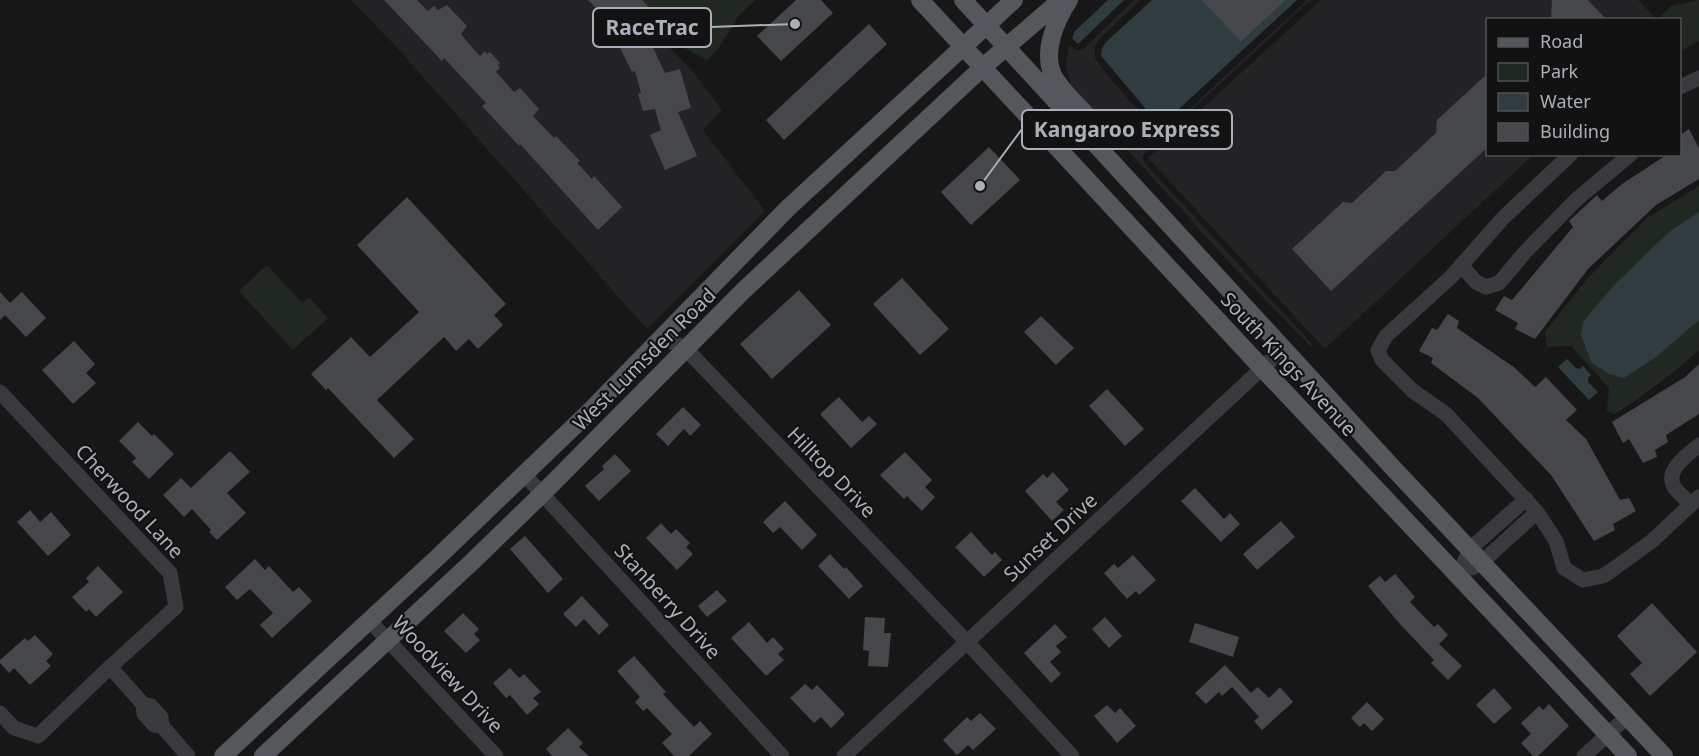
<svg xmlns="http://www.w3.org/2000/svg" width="1699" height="756" font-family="'Noto Sans',sans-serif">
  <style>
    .built { fill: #232325 }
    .green { fill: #212821 }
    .water { fill: #313c40 }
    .building { fill: #46474b }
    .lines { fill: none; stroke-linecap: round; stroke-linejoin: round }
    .minor { stroke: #383a3d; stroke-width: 15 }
    .major { stroke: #54575c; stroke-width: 18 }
    .labels { text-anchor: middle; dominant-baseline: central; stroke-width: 4.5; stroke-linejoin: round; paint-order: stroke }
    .street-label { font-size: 20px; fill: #aab0b7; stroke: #121213 }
    .leader { fill: none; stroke: #aab0b7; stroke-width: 2 }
    .callout-dot { fill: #aab0b7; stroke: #121213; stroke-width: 2 }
    .callout { fill: #121213; stroke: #aab0b7; stroke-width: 2 }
    .callout-label { font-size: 21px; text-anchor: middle; font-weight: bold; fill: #aab0b7 }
  </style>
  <rect width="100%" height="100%" fill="#171718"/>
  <path class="built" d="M351,0H634L659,37L696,75L722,110L703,130L765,211L647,329L401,52Z
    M1134,0H1141L1101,37L1095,46V58L1113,82L1142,114L1157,126H1160L1169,124L1185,113L1307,0H1311L1142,156L1144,162L1313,345L1311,347L1239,273L1072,89L1066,65L1069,44L1076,50L1083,49Z
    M1321,0H1638L1656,19L1488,20V154L1533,155L1325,349L1148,158Z"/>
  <path class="green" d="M634,0H756L739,15L720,46L707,60L675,43Z
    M1699,0V41L1680,51V20L1664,19L1660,16L1671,6Z
    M1699,186V350C1673,374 1645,394 1615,414L1607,411L1609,388L1571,346L1547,347L1545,332L1586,280L1647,218Z
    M267,265L302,303L309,297L328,318L293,350L239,291Z"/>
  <path class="water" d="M1108,0H1124L1078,44L1072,38L1075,31Z
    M1152,0H1201L1241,42L1286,0H1297L1180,108L1168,118L1159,120L1146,109L1101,56L1102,48L1106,42Z
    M1699,212V320L1655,358L1624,378L1609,374L1591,362L1581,335L1583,322L1615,284L1669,232Z
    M1567,359L1576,368L1580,369L1583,366L1591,375L1588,378V382L1598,392L1589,400L1558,367Z"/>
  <path class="building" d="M384,0H417L428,11L434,6L438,10L447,5L467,26L461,34L465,39L480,56L485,51L487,54L490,52L500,63L498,65L500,68L496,72L514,92L520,88L539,109L533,116L554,138L556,136L580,161L577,163L592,179L594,176L622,207L598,230L520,144L519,146L482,106L486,103L444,58L442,61Z
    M588,0H642L648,6L638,16L665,73L680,69L691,108L678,112L697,156L665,170L650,135L661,130L655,109L643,111L638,94L641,93L635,71L632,72L620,48L623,46L620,41L625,39L614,27L610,19L606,23L595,11L597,9Z
    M796,0H821L833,13L781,61L757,36Z
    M1201,0H1286L1241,42Z
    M1552,0H1588L1607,20H1551Z
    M869,24L887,44L784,140L766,120Z
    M1488,73V147L1331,291L1292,249L1343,202L1352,203L1386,171H1395L1436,133L1437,120Z
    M1689,129L1699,148V179L1656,205L1588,269L1535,339L1515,329L1518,323L1495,310L1504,296L1512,300L1573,227L1569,221L1597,195L1602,201L1622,184L1668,154H1680V135Z
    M989,147L1020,180L971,225L941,192Z
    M407,197L506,304L494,315L503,325L478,349L469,339L456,351L444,337L377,400L414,439L394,458L328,388L326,390L311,374L351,337L370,357L419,312L357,245Z
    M902,278L949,329L920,355L873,304Z
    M799,290L831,325L772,379L740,344Z
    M0,292L10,303L22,292L46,318L26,337L5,315L0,320Z
    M1448,314L1459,321L1457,328L1515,368L1535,387L1546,377L1577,410L1566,420L1586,439L1620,500L1629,498L1636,511L1613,524L1615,530L1594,541L1551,475L1478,398L1431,363L1433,358L1419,351L1432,328L1437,330Z
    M1041,316L1074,348L1056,365L1024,332Z
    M74,341L95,364L86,373L96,383L73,404L42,370Z
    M1699,364V414L1666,435L1668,442L1655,450L1657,457L1643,463L1629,439L1623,443L1612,422L1685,377Z
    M1107,389L1144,429L1125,446L1089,406Z
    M839,397L862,422L869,416L877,424L851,448L820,414Z
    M683,407L701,425L690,436L684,429L668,446L656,434Z
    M138,422L152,436L154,434L174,454L149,479L132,462L136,458L119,441Z
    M230,451L250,472L227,493L246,513L217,540L209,532L211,530L192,509L184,517L163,495L181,478L191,488Z
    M905,452L932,480L925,487L935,497L922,511L907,496L904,499L880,475Z
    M615,454L631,471L599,501L585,486L604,469L602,466Z
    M1053,472L1069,490L1056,502L1064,510L1052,521L1025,491L1043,474L1047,478Z
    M1195,488L1224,519L1230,513L1240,524L1221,542L1181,501Z
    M785,501L817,535L802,550L780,527L773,533L763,522Z
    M30,510L40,522L51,512L71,535L48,556L17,522Z
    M1281,521L1295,537L1257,570L1243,554Z
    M661,523L671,534L676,529L690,543L686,547L693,554L677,570L646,538Z
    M971,532L992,555L995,552L1002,560L984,577L955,547Z
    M525,536L563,579L548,593L510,549Z
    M830,554L844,569L846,567L863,586L849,599L818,566Z
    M1133,555L1156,580L1139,595L1136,591L1127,599L1104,573L1114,564L1118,568Z
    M255,559L265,570L269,566L293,592L299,587L312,601L272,638L260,625L273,613L250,589L237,600L225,587Z
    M98,566L123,592L96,617L89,609L86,612L72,597L89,582L86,578Z
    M1395,574L1415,597L1410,602L1434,627L1438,624L1448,635L1439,644L1462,666L1448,680L1431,663L1434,660L1399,623L1368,586L1380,576L1385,582Z
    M717,590L727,601L707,617L698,606Z
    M582,596L609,625L599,635L584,619L576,627L563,614Z
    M1652,603L1697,652L1650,696L1630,674L1642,663L1617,636Z
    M463,613L479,629L474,634L480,640L466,653L444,631Z
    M865,617L885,618L884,633H891L888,667L868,666L869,651L863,650Z
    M1105,617L1122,636L1109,648L1092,629Z
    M749,622L767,643L773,637L784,649L778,654L784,660L766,676L731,638Z
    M1195,623L1239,637L1233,657L1189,642Z
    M1055,624L1067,637L1056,646L1061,652L1050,662L1061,674L1051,683L1024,653Z
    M35,635L53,654L46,661L51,666L30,685L14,668L9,673L0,663V660L25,638L28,641Z
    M634,656L666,692L663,694L694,727L700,721L712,734L689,756H674L662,743L672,734L647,708L643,711L635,702L640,697L617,671Z
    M1225,665L1251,693L1258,687L1269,698L1280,687L1293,702L1262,730L1254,721L1259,717L1232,687L1222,696L1219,692L1206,704L1195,693Z
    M510,668L519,678L524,674L541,692L533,698L539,704L527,715L510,695L506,698L493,683Z
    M805,684L812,690L817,685L845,714L831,728L821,717L814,723L790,698Z
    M1494,688L1512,708L1494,724L1476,705Z
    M1367,702L1384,719L1372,731L1364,723L1360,727L1351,718Z
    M1549,704L1569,726L1538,756H1533L1521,743L1531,734L1521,723L1539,706L1543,710Z
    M1107,705L1115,713L1120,708L1136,726L1117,743L1094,716Z
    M980,713L996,729L973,750L968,745L957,755L943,740L967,717L971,721Z
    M568,728L583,743L579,747L589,756H552L546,749Z"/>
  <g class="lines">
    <path class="minor" d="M1680,87L1699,78
      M1571,154L1503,218L1451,277L1386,336L1378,350L1382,360L1413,391L1446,414L1537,512L1556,541L1564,568L1583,580L1603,576L1612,570L1652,541L1699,497
      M1461,265L1476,282L1486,287L1499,283L1526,251L1577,199L1631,154
      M662,337L685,348L967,642L1072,756
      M0,392L170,573L176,607L110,667L38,736L14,728L0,713
      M524,474L782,756
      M1691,504C1686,499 1678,493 1674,487C1664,470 1689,454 1699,445
      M1472,568L1482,562L1537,512
      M1458,576L1470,549L1526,499
      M369,620L496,756
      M110,667L143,704L151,706L161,717L162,726
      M143,704L144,714L154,725L162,726L188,756
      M844,756L1284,348
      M1584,756L1627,717"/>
    <path class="major" d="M920,0L1262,368L1628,756
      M963,0L1394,469L1664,756
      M1069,0C1056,20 1042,51 1053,75C1061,91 1077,104 1089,118
      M223,756L438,557L590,411L788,208L1014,0
      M263,756L473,561L542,494L744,290L983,67L1061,0"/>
  </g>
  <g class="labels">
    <g class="street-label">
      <text transform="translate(644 359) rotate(-45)">West Lumsden Road</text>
      <text transform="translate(1289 364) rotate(47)">South Kings Avenue</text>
      <text transform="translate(832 472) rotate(46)">Hilltop Drive</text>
      <text transform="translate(130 501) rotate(47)">Cherwood Lane</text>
      <text transform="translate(1050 537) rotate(-43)">Sunset Drive</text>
      <text transform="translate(668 601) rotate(48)">Stanberry Drive</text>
      <text transform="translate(448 674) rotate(47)">Woodview Drive</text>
    </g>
  </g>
  <path class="leader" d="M795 24L711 27M980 186L1022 129"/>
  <g class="callout-dot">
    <circle cx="795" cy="24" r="6"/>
    <circle cx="980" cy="186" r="6"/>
  </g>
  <g class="callout">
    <rect x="593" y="8" width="118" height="39" rx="6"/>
    <rect x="1022" y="110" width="210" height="39" rx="6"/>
  </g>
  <g class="callout-label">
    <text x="652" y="35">RaceTrac</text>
    <text x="1127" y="137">Kangaroo Express</text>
  </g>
  <rect x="1486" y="18" width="195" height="138" fill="#121213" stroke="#4f5155" stroke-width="1.5"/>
  <rect x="1498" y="38" width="30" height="9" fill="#54575c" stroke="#4f5155" stroke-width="1.5"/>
  <text x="1540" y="48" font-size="18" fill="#aab0b7">Road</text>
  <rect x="1498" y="63" width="30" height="18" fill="#212821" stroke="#4f5155" stroke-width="1.5"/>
  <text x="1540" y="78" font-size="18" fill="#aab0b7">Park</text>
  <rect x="1498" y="93" width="30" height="18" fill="#313c40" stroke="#4f5155" stroke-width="1.5"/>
  <text x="1540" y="108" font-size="18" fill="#aab0b7">Water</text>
  <rect x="1498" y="123" width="30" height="18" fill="#46474b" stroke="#4f5155" stroke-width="1.5"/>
  <text x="1540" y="138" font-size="18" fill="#aab0b7">Building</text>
</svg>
